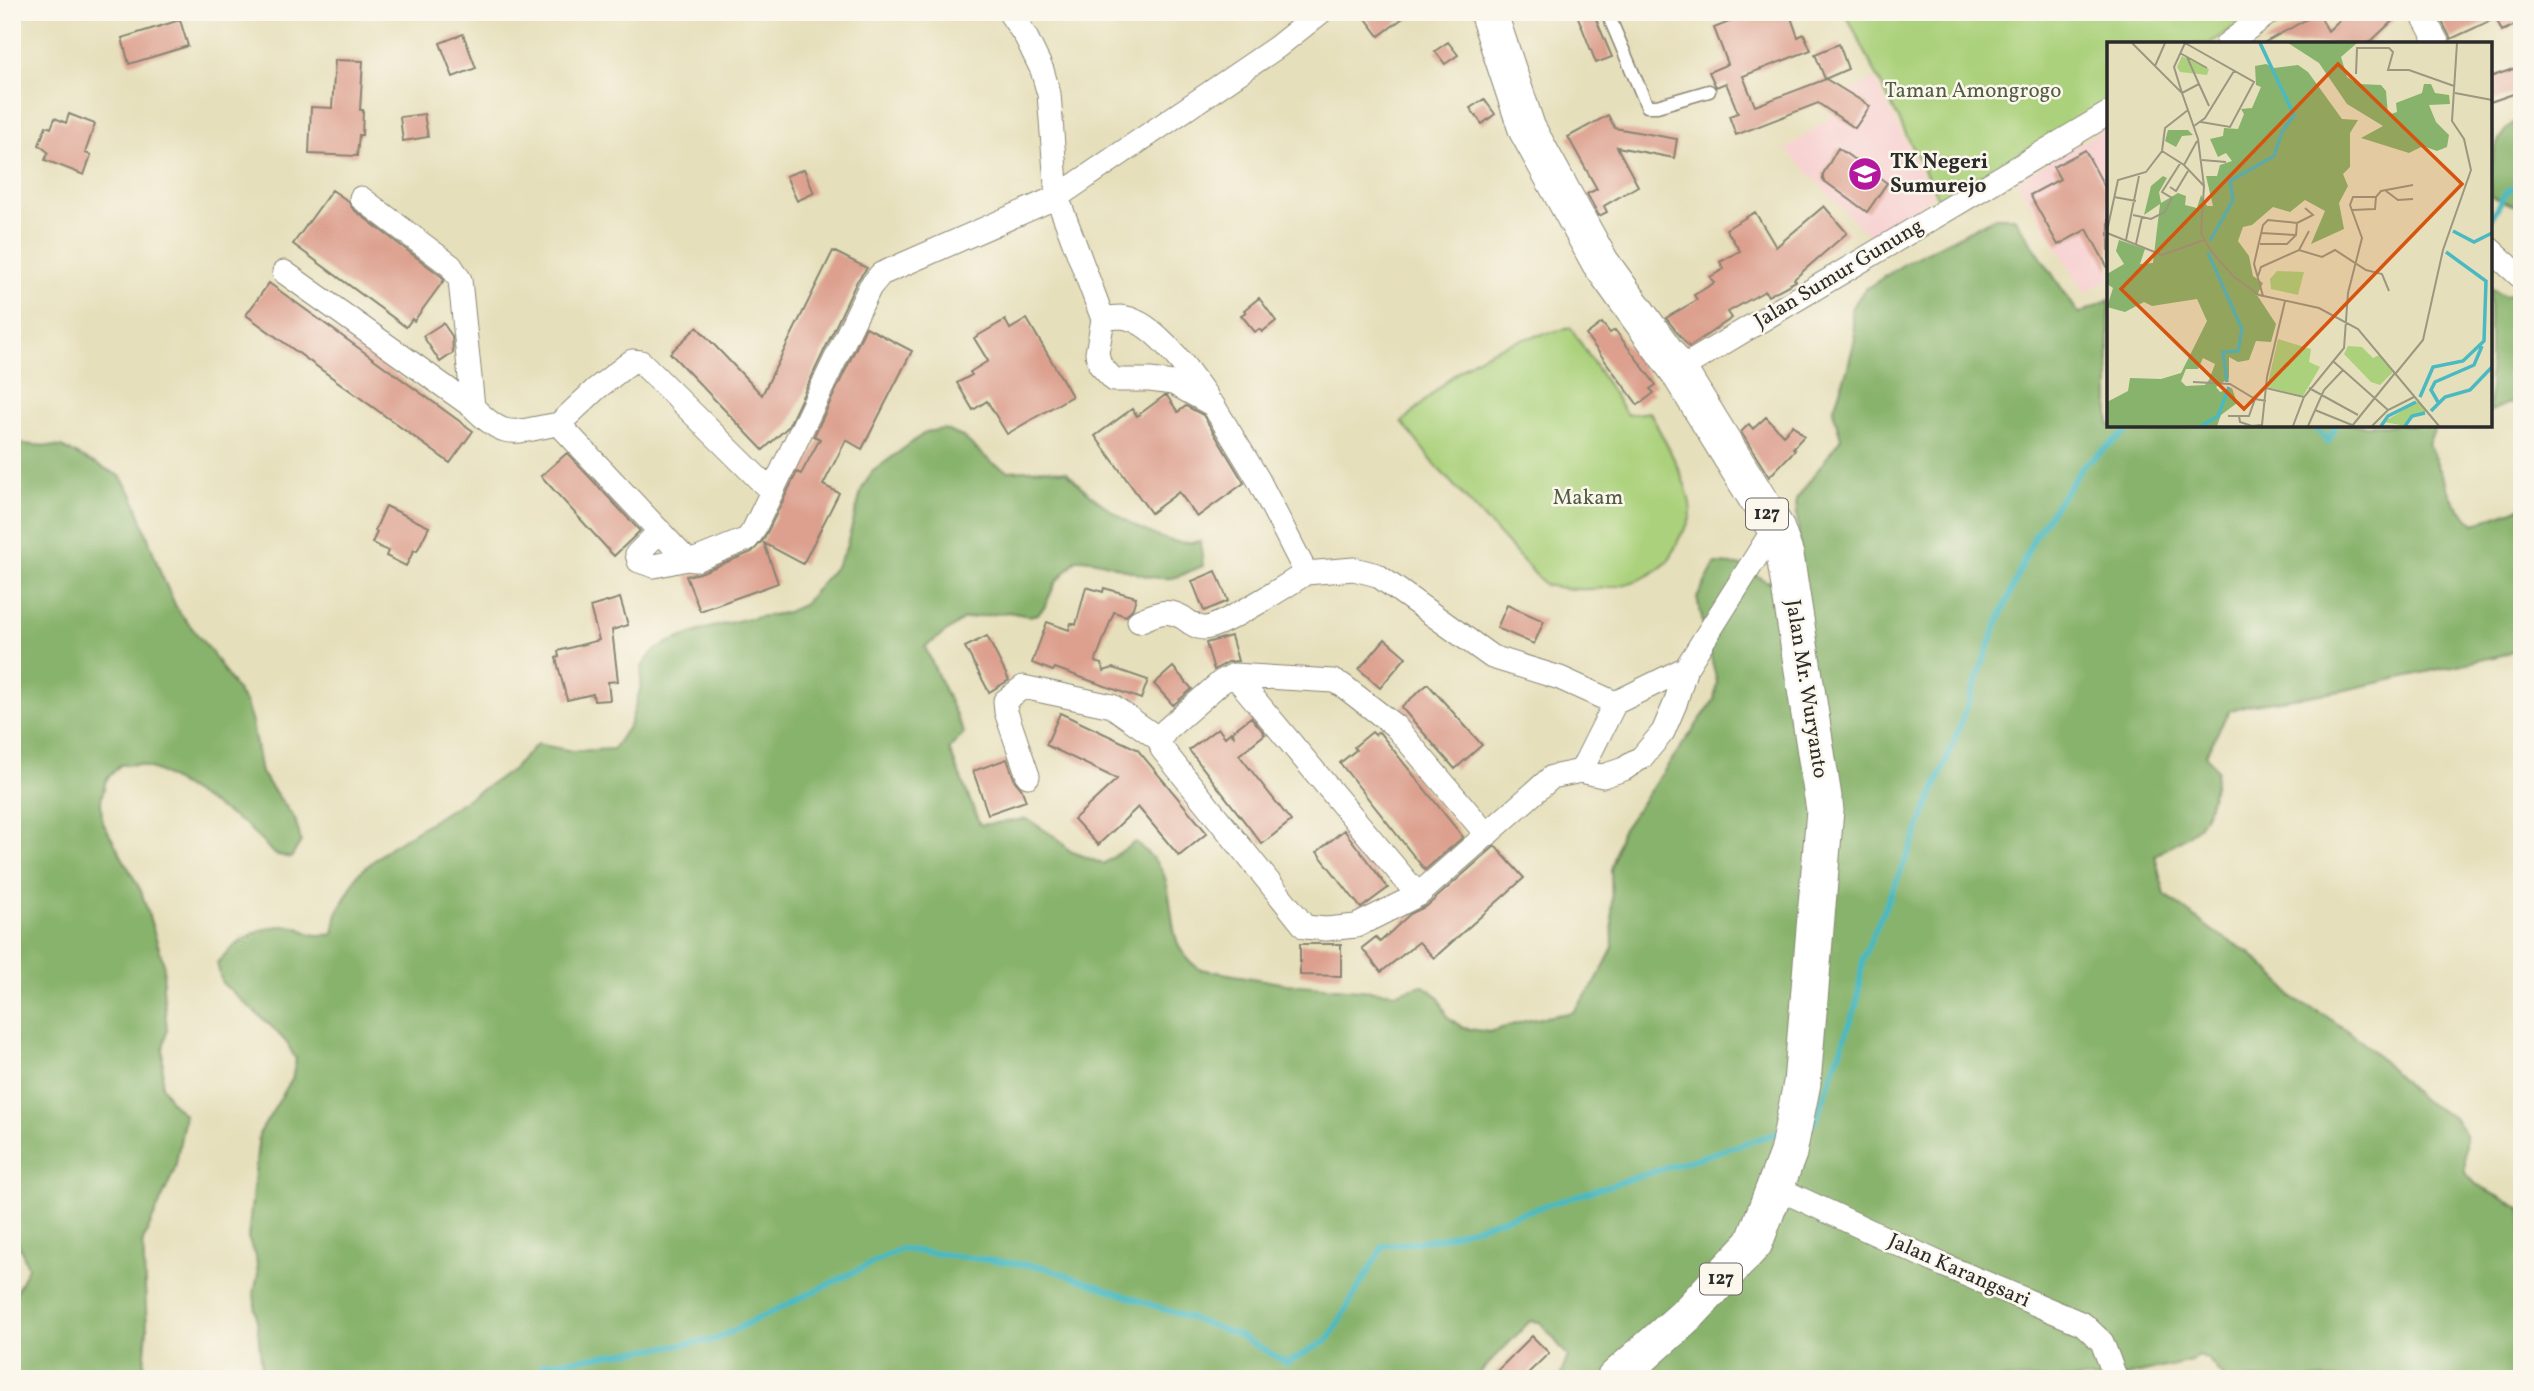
<svg xmlns="http://www.w3.org/2000/svg" width="2534" height="1391" font-family="Vollkorn,serif">
  <style>
    .built { fill: #f7cfd0 }
    .green { fill: #abd17c; stroke: #6b7e54; stroke-width: 2 }
    .forest { fill: #88b36c; stroke: #5a6f4c; stroke-width: 2 }
    .lines { fill: none; stroke-linecap: round; stroke-linejoin: round }
    .stream { stroke: #4ab9c1; stroke-width: 6 }
    .building { fill: #dda08f }
    .service-casing { stroke: #888573; stroke-width: 15 }
    .minor-casing { stroke: #888573; stroke-width: 25 }
    .primary-casing { stroke: #888573; stroke-width: 39 }
    .service { stroke: #fff; stroke-width: 12 }
    .minor { stroke: #fff; stroke-width: 23 }
    .primary { stroke: #fff; stroke-width: 37 }
    .labels { text-anchor: middle; dominant-baseline: central; stroke-width: 5; stroke-linejoin: round; paint-order: stroke }
    .shield { fill: #fbf7ec; stroke: #696865; stroke-width: 2 }
    .shield-label { font-size: 19px; font-weight: bold; fill: #2b2b2b }
    .park-label { font-size: 21px; fill: #515d43; stroke: #fbf7ec }
    .poi-label { font-size: 21px; font-weight: bold; fill: #2b2b2b; stroke: #fbf7ec; text-anchor: start }
    .street-label { font-size: 21px; fill: #2b2b2b; stroke: #fbf7ec }
    .inset-river { fill: none; stroke: #4ab9c1; stroke-width: 3.5 }
    .inset-road { fill: none; stroke: #9b9781; stroke-width: 2 }
    .view { fill: #d5540f; fill-opacity: 0.15; stroke: #d5540f; stroke-width: 3.5 }
    .inset-edge { fill: none; stroke: #2b2b2b; stroke-width: 3.5 }
  </style>
  <rect width="100%" height="100%" fill="#fbf7ec"/>
  <filter id="ink" filterUnits="userSpaceOnUse"><feTurbulence type="fractalNoise" baseFrequency=".0143" numOctaves="2"/><feDisplacementMap in="SourceGraphic" scale="14" xChannelSelector="R" yChannelSelector="G"/><feConvolveMatrix kernelMatrix="1 2 1 2 8 2 1 2 1" color-interpolation-filters="sRGB"/></filter>
  <filter id="wash" filterUnits="userSpaceOnUse"><feTurbulence type="fractalNoise" baseFrequency=".00686" numOctaves="4" result="noise"/><feDisplacementMap in="SourceGraphic" scale="28" xChannelSelector="R" yChannelSelector="G"/><feGaussianBlur stdDeviation="1.57" result="paint"/><feColorMatrix in="noise" values="0 0 0 0 0 0 0 0 0 0 0 0 0 0 0 0 0 1.4 0 .05"/><feComposite in="paint" operator="in"/></filter>
  <g filter="url(#wash)">
    <rect width="100%" height="100%" fill="#e6dfbb"/>
    <path class="built" d="M1874,79L1933,197L1870,236L1786,150L1834,114L1849,93Z
      M2109,126V279L2085,293L2017,181Z"/>
    <path class="green" d="M1845,12H2256L2239,26L2208,44H2109V102L1939,200Z
      M1571,328L1627,415L1650,412C1664,441 1689,481 1691,512C1691,522 1685,528 1680,537C1675,546 1673,558 1664,565C1632,591 1584,593 1545,585L1436,466L1402,422C1427,400 1457,367 1487,353C1513,340 1542,334 1571,328Z"/>
    <path class="forest" d="M2522,116V209L2490,196C2490,162 2491,136 2522,116Z
      M1996,217H2014L2079,314L2109,300V425H2436L2428,444L2455,504L2474,524L2522,507V647L2507,654L2341,691L2247,705L2229,711L2206,754L2217,770C2212,794 2210,820 2188,835C2177,843 2166,848 2155,856L2165,895L2213,931L2250,953L2280,981L2291,997L2326,1016L2362,1041L2421,1099L2454,1118L2465,1133V1173L2478,1186L2522,1209V1379H2225L2208,1359L2199,1355L2191,1361L2127,1376L2126,1379H1559L1568,1356L1540,1322L1530,1321L1474,1379H263L254,1293L258,1275L256,1256L248,1238L259,1134L292,1079L296,1060L287,1043L271,1026L222,983L217,963C236,941 265,921 295,927C301,928 305,932 311,934C317,936 326,935 333,934L337,913L358,874L389,848L511,771L537,744L573,751L613,749L630,724L641,686L642,667L653,652L670,642L705,629L745,619L785,613L803,605L837,565L846,548L862,489L872,472L926,432L944,429L963,437L991,462L1008,471L1047,469L1067,472C1091,500 1162,553 1200,541L1203,566C1193,569 1181,577 1171,578C1140,581 1108,558 1077,559L1056,582L1044,608L1038,614L1029,616L1008,612L964,619L925,647L964,733L949,749L980,825L1027,819L1057,838L1070,851L1103,864L1135,842C1145,850 1159,863 1164,875C1177,909 1164,947 1200,969L1286,984L1397,993L1422,985L1438,996L1448,1017L1463,1028L1489,1032L1525,1021L1573,1012L1596,982L1613,948L1611,870L1621,832L1714,700L1717,682L1697,598L1715,564L1739,565L1767,582L1801,567L1796,500L1841,438L1833,411L1848,367L1855,338L1851,310L1864,290L1907,262Z
      M2490,288L2505,296L2522,293V398L2490,411Z
      M12,441L20,444L62,447L120,476L133,496L161,574L177,609L212,653L246,704L252,723L261,773L295,819L301,841L291,858L274,854L246,825L158,771L139,764L120,765L106,780L101,800L102,821L141,891L164,964L163,988L167,1030L163,1049L162,1086L172,1103L185,1115L175,1169L143,1241L147,1329L143,1379H12V1301L28,1267L12,1228Z"/>
    <g class="lines">
      <path class="stream" d="M2490,220L2506,192L2522,183
        M2313,425L2328,442L2335,425
        M1805,1125L1815,1122L1857,1003L1863,958L1912,845L1955,739L1996,627L2034,537L2083,466L2135,425
        M534,1379L544,1364L714,1340L901,1249L1043,1267L1238,1335L1287,1363L1328,1340L1383,1246L1438,1239L1781,1132"/>
    </g>
    <g id="blocks">
      <path class="building" d="M1361,12H1411L1379,36Z
        M1576,12H1593L1612,57L1596,63Z
        M1754,12H1789L1798,37L1804,34L1811,50L1743,76L1755,106L1826,79L1870,106L1855,128L1818,103L1736,135L1729,116L1738,113L1726,83L1716,87L1709,72L1728,64L1714,28Z
        M2348,12H2402L2368,44H2262L2318,13L2328,31Z
        M2437,12H2522V22L2502,31L2496,18L2451,39Z
        M180,20L188,46L129,64L122,38Z
        M463,34L476,68L453,77L440,43Z
        M1448,42L1458,55L1445,64L1435,51Z
        M1839,44L1848,69L1825,79L1815,54Z
        M335,60L363,61L360,110H363L362,135H359L357,156L309,154L311,107L332,108Z
        M2522,66V91L2490,102V77Z
        M1484,99L1495,114L1482,124L1470,108Z
        M69,114L95,124L85,153L91,155L84,175L45,160L48,152L39,145L46,126L51,128L55,118L66,123Z
        M424,114L428,137L403,141L400,117Z
        M1608,115L1615,128L1677,139L1674,158L1617,147L1638,186L1604,206L1607,212L1599,216L1587,194L1597,189L1568,137Z
        M1838,148L1887,183L1867,212L1823,180V174Z
        M2085,150L2109,195V270L2087,229L2058,245L2030,195L2060,179L2053,167Z
        M804,169L814,193L797,201L786,176Z
        M332,190L348,201L353,209L441,276L444,280L414,321L412,319L406,327L293,244Z
        M1824,206L1847,233L1794,279L1796,281L1768,296L1765,291L1728,312L1732,318L1689,347L1666,318L1697,300L1694,295L1714,283L1710,277L1724,269L1720,262L1740,251L1726,229L1755,212L1776,247Z
        M833,251L867,268L857,281L788,427L763,450L670,353L697,327L762,395Z
        M269,283L473,431L450,463L246,315Z
        M1259,298L1276,321L1262,332L1259,329L1255,332L1241,315L1246,312L1244,310Z
        M1027,319L1072,396L1007,434L987,401L973,410L957,383L972,375L970,372L988,361L974,338L1005,320L1010,329Z
        M443,323L452,336L453,353L440,362L423,336Z
        M1602,323L1610,333L1615,330L1656,385L1650,389L1654,393L1638,405L1586,335Z
        M866,327L912,351L862,449L846,440L823,485L839,493L803,564L764,543L778,583L700,611L686,576L700,573L752,552L764,539L797,472L801,474L820,439L814,436Z
        M1164,396H1167L1178,412L1186,406L1203,415L1244,483L1197,517L1179,492L1151,513L1095,436L1132,409L1137,416Z
        M1766,417L1783,435L1793,425L1804,436L1793,448L1795,450L1769,477L1741,432L1749,424L1753,429Z
        M567,453L640,531L614,556L541,476Z
        M386,506L429,527L417,551L414,550L406,566L386,556L388,551L372,543L377,532L375,530Z
        M1216,571L1228,601L1204,611L1192,581Z
        M1086,587L1103,592L1104,588L1136,597L1133,608L1126,616L1114,612L1095,662L1102,664L1104,671L1113,668L1148,680L1141,699L1055,668L1053,671L1032,663L1047,622L1069,630L1071,623L1076,625Z
        M620,598L628,625L612,630L618,681L608,682L610,700L594,701L593,694L567,700L556,658L559,657L558,651L599,640L590,607Z
        M1507,605L1544,621L1534,644L1497,628Z
        M987,636L1009,680L989,692L965,647Z
        M1231,636L1238,661L1228,662L1214,670L1206,643Z
        M1385,639L1406,657L1380,688L1359,669Z
        M1173,667L1192,689L1173,705L1154,684Z
        M1428,684L1482,745L1455,769L1401,707Z
        M1060,713L1137,749L1207,833L1179,856L1138,807L1098,845L1074,819L1117,779L1046,745Z
        M1251,717L1265,734L1239,755L1291,821L1262,844L1189,750L1218,728L1225,737L1231,732L1234,737L1233,731Z
        M1372,732L1375,735L1379,732L1463,837L1425,870L1340,763L1356,750L1354,747Z
        M1007,759L1015,781L1021,788L1026,801L988,814L973,771Z
        M1344,830L1388,888L1361,908L1317,852Z
        M1495,846L1524,878L1434,958L1419,942L1381,972L1362,948L1376,937L1380,942L1410,914L1427,906Z
        M1300,944H1341V976L1300,975Z
        M1532,1336L1549,1353L1522,1379H1489Z"/>
    </g>
  </g>
  <g filter="url(#ink)">
    <use href="#blocks" fill-opacity="0" stroke="#888573" stroke-width="2"/>
    <g class="lines">
      <g class="service-casing">
        <path id="service" d="M1607,12L1647,106H1657L1709,91"/>
      </g>
      <g class="minor-casing">
        <path id="minor" d="M1009,12L1026,37L1042,70L1049,94L1057,197L1103,319L1097,353L1100,365L1114,380H1150L1173,383L1213,405L1258,479L1306,573L1354,569L1377,575L1492,657L1560,678L1615,703L1686,668
          M2421,12L2438,44
          M2227,44L2270,12
          M361,198L451,266L460,280L473,407
          M2490,249L2522,278
          M284,272L473,407C507,442 514,431 559,424L680,553L687,559L695,560L747,539L753,531L870,287L881,274L1057,197L1277,47L1321,12
          M1103,319C1109,318 1115,317 1120,317C1153,318 1189,372 1207,397
          M1678,370L2109,113
          M559,424L596,389L632,361L641,362L772,492
          M660,531L637,554L639,561L654,566L687,559
          M1139,621C1159,612 1171,607 1189,622C1194,625 1198,628 1204,628C1220,628 1289,584 1306,573
          M1234,675L1418,895
          M1581,771L1615,703
          M1028,776L1006,712L1005,701L1023,687L1112,706L1160,740
          M1487,835L1395,726L1342,685L1333,681L1234,675L1221,682L1166,730L1160,740L1162,749L1305,927L1326,929L1356,926L1418,895L1552,777L1581,771L1603,776L1624,769L1642,757L1663,732L1675,704L1686,668L1775,527
          M1777,1188L1943,1265L2083,1324L2102,1342L2116,1379"/>
      </g>
      <g class="primary-casing">
        <path id="primary" d="M1488,12L1527,129L1600,262L1678,370L1775,527L1785,555L1825,810L1802,1083L1788,1153L1754,1243L1687,1315L1615,1379"/>
      </g>
      <use href="#service" class="service"/>
      <use href="#minor" class="minor"/>
      <use href="#primary" class="primary"/>
    </g>
  </g>
  <defs>
    <g id="school-disc" transform="scale(1.75)"><circle r="9.5" fill="#b5179e" stroke="#fbf7ec"/><path d="M0-5L7-2L0 1L-7-2ZM-4 1L0 2.5L4 1V4Q0 6-4 4Z" fill="#fff"/></g>
  </defs>
  <g fill-rule="evenodd">
    <use href="#school-disc" x="1865" y="174"/>
  </g>
  <g class="labels">
    <g class="shield">
      <rect x="1746" y="498.5" width="42" height="31" rx="5"/>
      <rect x="1700" y="1263.5" width="42" height="31" rx="5"/>
    </g>
    <g class="shield-label">
      <text x="1767" y="514">127</text>
      <text x="1721" y="1279">127</text>
    </g>
    <g class="park-label">
      <text x="1973" y="91">Taman Amongrogo</text>
      <text x="1588" y="498">Makam</text>
    </g>
    <g class="poi-label">
      <text x="1890" y="162">TK Negeri<tspan x="1890" dy="24">Sumurejo</tspan></text>
    </g>
    <g class="street-label">
      <text transform="translate(1839 274) rotate(-31)">Jalan Sumur Gunung</text>
      <text transform="translate(1806 689) rotate(81)">Jalan Mr. Wuryanto</text>
      <text transform="translate(1959 1271) rotate(24)">Jalan Karangsari</text>
    </g>
  </g>
  <g transform="translate(2107 42)">
    <rect width="385" height="385" fill="#e6dfbb"/>
    <path d="M75,14L102,27L100,33L73,30L70,25ZM170,229L197,230L191,253L164,247L163,237ZM171,297L204,307L202,320L213,325L196,354L160,345ZM241,304L255,305L266,316L272,313L286,330L273,343L264,340L237,312ZM311,359L321,369L300,378L299,384L277,380Z" fill="#abd17c"/>
    <path d="M181,1H250L234,15L240,35L251,42L274,43L279,49L281,73L290,70L289,61L315,51L317,42H324L328,51L342,53L343,62L322,63L329,80L342,93L340,105L330,109L316,104L302,111L254,96L276,84L240,62L212,21ZM159,22L167,26L191,23L201,30L235,77L251,78L243,91V125L236,132L241,144L232,161L237,187L204,202L218,169L198,158L183,170L166,165L145,183L136,185L131,199L142,214L146,234L156,241L150,253L169,282L164,300L149,299L142,318L131,320L122,315V336L109,345L113,350L125,346L130,361L114,373L110,384H0V360L21,349L23,336L54,337L74,331L100,279L90,257L45,264L37,260L18,270L0,265L6,246L0,242V232L17,222L9,209L12,198L38,207L33,222L46,221L53,162L37,173L44,144L56,134L60,136L52,150L54,161L71,151L79,154L78,163L90,166L94,153L100,164H106L99,134H110L113,123L125,119L119,111L111,115L103,97L116,94L117,86L131,87L137,72L134,67L145,66L154,45L149,43L148,24ZM96,316L108,322L102,338L98,343L79,344L74,339L79,327H91ZM61,88H81L86,93L75,94L69,105L58,99Z" fill="#88b36c" fill-rule="evenodd"/>
    <path class="inset-river" d="M346,189L367,200L385,191M103,199L126,158L123,139L167,114L175,90L187,73L153,1M101,211L135,287L131,309L116,310L120,340M313,355L326,325L356,319L377,299L379,239L339,210M331,360L324,348L328,340L367,323L375,304M324,369L338,355L363,348L385,325M94,384L111,374L122,345M274,384L281,374L309,360M298,384L305,374L318,371"/>
    <path class="inset-road" d="M25,1L75,51L91,97L97,144L94,191L104,209L126,234L152,253L212,266L251,287L332,384M78,1L147,40L123,85L94,80M78,1L67,25L75,51L92,42L80,15M73,11L100,26M48,24L58,1M249,32L250,6H282L286,10L281,28H302L347,44M92,42L102,64M348,51L385,58M87,84L98,76L127,29M55,109L77,123L97,144M95,118L119,120M77,123L90,99M63,145L69,149L81,129M279,149L291,158L306,157M7,155L29,159M245,168L268,167L269,155M26,173L44,177L58,170L65,156L55,150L74,120M190,181L206,173L198,166M0,189L11,138L39,130L55,109L58,86L81,68M0,191L55,213L97,198M154,191L188,193M19,198L32,134M29,202L35,175M153,202H180L189,193L190,181L161,178L156,183L147,222L156,254M192,208L202,189M151,234L154,225L192,208L215,215L228,208L259,228L275,232L282,249M227,320L281,368M289,331L316,298L336,208L364,128L357,97L345,79L350,1M86,340L123,342L148,357M159,346L197,355M202,346L251,373M208,368L245,383M121,374H132L133,380L145,384M132,374H142L148,357L159,359M145,384L155,383L160,335L178,259M186,384L197,355L237,306L241,251L255,196L243,163L246,155H269L274,149L306,143M201,384L217,348L236,328M245,384L288,331M265,384L281,368L307,355"/>
    <path class="view" d="M231,22L355,142L137,367L14,247Z"/>
    <rect width="385" height="385" class="inset-edge"/>
  </g>
  <rect width="2534" height="1391" fill="none" stroke="#fbf7ec" stroke-width="42"/>
</svg>
